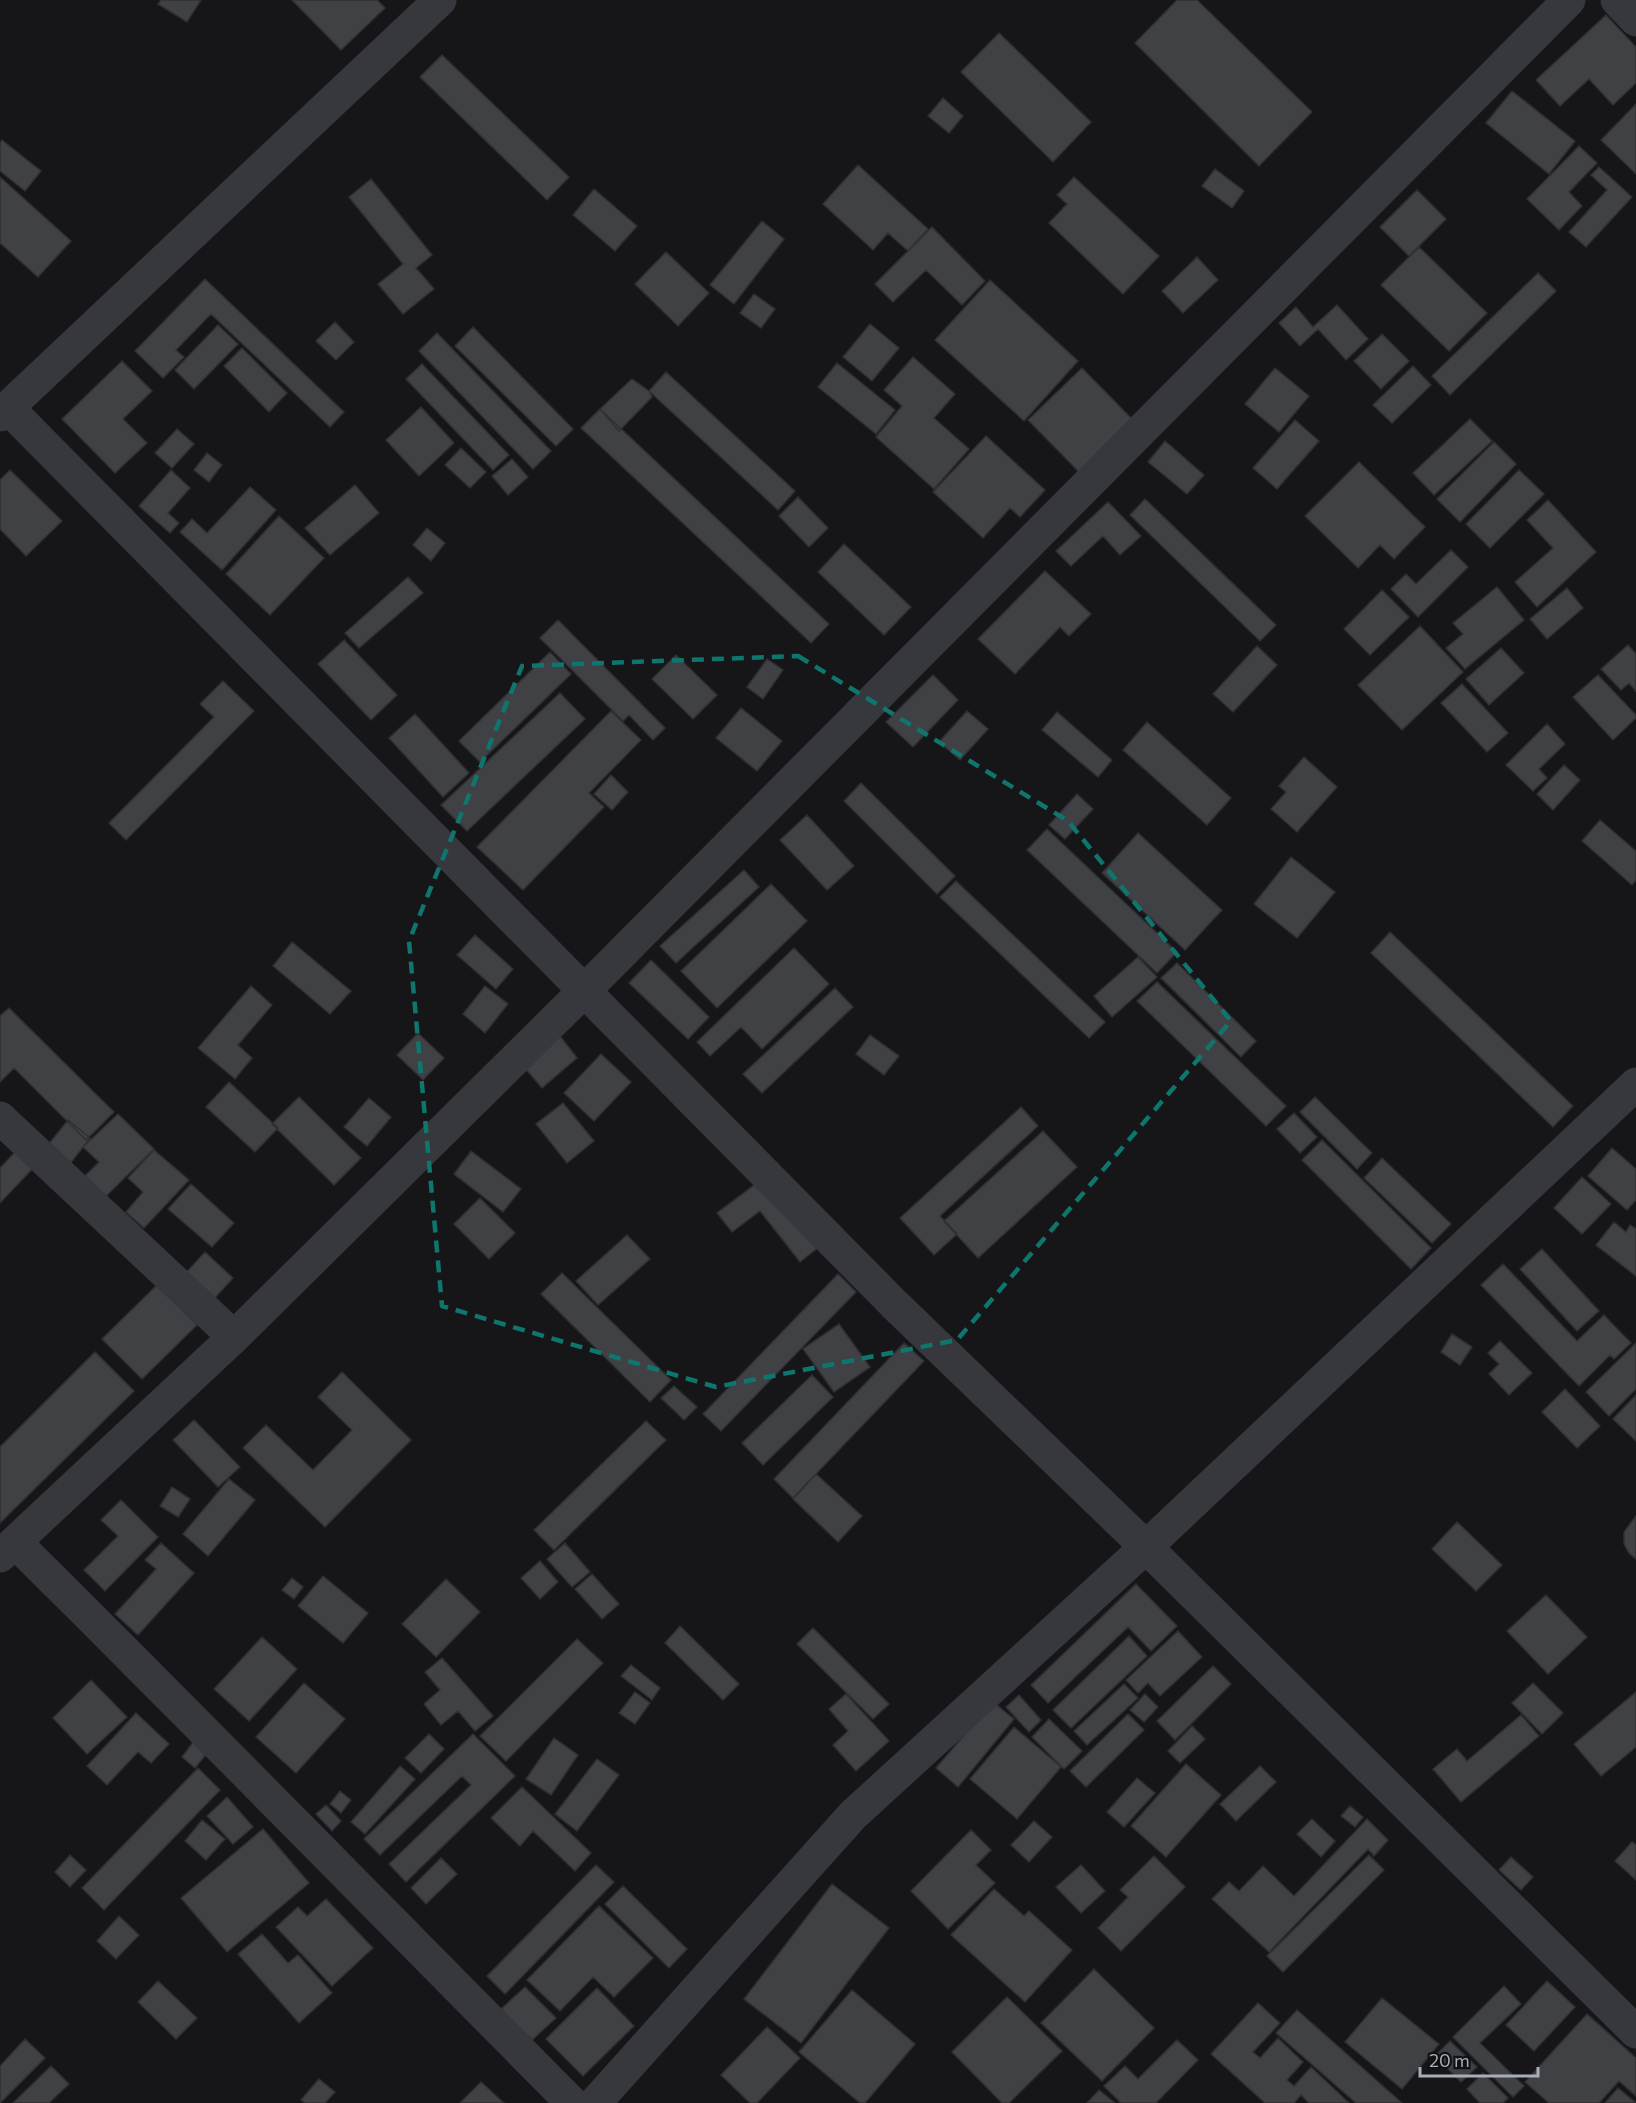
<svg xmlns="http://www.w3.org/2000/svg" width="1636" height="2103" font-family="Commissioner,sans-serif">
  <style>
    .building { fill: #404145; stroke: #303034; stroke-width: 1.5 }
    .lines { fill: none; stroke-linecap: round; stroke-linejoin: round }
    .street { stroke: #37383d; stroke-width: 33 }
    .marked { fill: none; stroke: #0f766e; stroke-width: 4.5; stroke-dasharray: 12 8; stroke-linejoin: round }
  </style>
  <rect width="100%" height="100%" fill="#161618"/>
  <path class="building" d="M161,0H201L187,22L158,4Z
    M292,0H377L385,8L341,50Z
    M1177,0H1197L1312,112L1259,166L1135,43Z
    M1606,15L1636,47V83L1613,105L1589,79L1560,106L1536,80Z
    M999,33L1091,122L1053,162L961,72Z
    M442,55L569,177L547,200L420,77Z
    M1512,91L1575,141L1549,174L1486,123Z
    M943,98L963,116L949,133L928,116Z
    M1636,104V174L1601,140Z
    M2,140L41,171L25,191L0,171V143Z
    M1579,146L1597,163L1569,192L1582,206L1559,230L1527,199Z
    M858,165L928,229L908,251L888,233L873,250L823,204Z
    M1599,167L1632,197L1586,247L1569,232L1607,190L1591,175Z
    M1215,169L1244,191L1232,208L1202,186Z
    M0,177L71,241L38,277L0,243Z
    M1074,177L1159,256L1123,294L1049,223L1067,204L1057,195Z
    M371,179L432,255L416,268L434,289L403,314L378,284L403,264L349,197Z
    M594,189L637,226L615,251L573,215Z
    M1417,190L1446,219L1409,256L1380,227Z
    M762,221L784,239L734,304L710,285Z
    M932,227L985,281L962,305L926,270L893,302L875,284Z
    M1419,247L1487,313L1449,351L1381,285Z
    M666,252L709,293L678,326L635,284Z
    M1197,257L1218,280L1183,313L1162,291Z
    M1538,273L1556,291L1450,395L1432,376Z
    M205,279L344,412L330,427L211,314L176,350L184,357L163,378L135,351Z
    M990,280L1078,361L1024,421L935,340Z
    M754,294L775,309L761,328L740,313Z
    M1337,305L1368,339L1346,360L1318,329L1300,346L1279,323L1296,307L1313,327Z
    M335,322L354,342L336,360L316,341Z
    M870,324L899,348L872,381L843,357Z
    M218,325L238,344L194,389L175,370Z
    M473,327L573,429L556,446L455,346Z
    M437,333L551,451L533,469L419,351Z
    M1382,334L1409,361L1381,389L1354,361Z
    M242,348L287,393L269,412L224,366Z
    M913,357L955,394L934,418L969,449L934,489L876,437L902,406L884,390Z
    M122,361L152,391L123,419L147,443L115,473L62,419Z
    M837,363L895,410L876,434L818,387Z
    M422,364L509,455L493,470L406,379Z
    M1413,366L1431,385L1392,423L1373,405Z
    M1082,368L1132,419L1079,472L1028,420Z
    M1275,368L1309,396L1279,432L1245,404Z
    M666,372L795,491L778,510L649,391Z
    M632,379L649,391L652,397L619,431L600,409Z
    M421,407L454,443L419,476L386,440Z
    M600,409L829,624L811,643L581,428Z
    M1470,419L1492,441L1434,495L1413,473Z
    M1295,420L1319,441L1277,489L1253,468Z
    M177,429L194,444L172,468L155,453Z
    M986,436L1045,490L1020,517L1010,508L983,538L933,492Z
    M1165,441L1204,475L1187,494L1148,462Z
    M1494,442L1516,464L1460,522L1437,499Z
    M461,448L486,472L470,488L445,465Z
    M207,453L222,465L209,482L194,470Z
    M512,459L528,477L508,495L492,476Z
    M1359,462L1425,527L1394,559L1380,545L1358,568L1305,516Z
    M10,470L62,521L26,556L0,529V480Z
    M171,470L190,488L168,513L179,523L170,533L139,506Z
    M1519,470L1544,494L1490,548L1466,524Z
    M355,485L379,513L330,555L305,528Z
    M250,487L276,510L222,570L180,532L192,519L207,533Z
    M798,497L828,528L809,547L779,516Z
    M1145,499L1276,625L1260,641L1130,515Z
    M1548,500L1596,552L1537,607L1515,582L1553,548L1527,520Z
    M1108,502L1141,536L1120,555L1103,536L1071,566L1056,551Z
    M279,516L324,558L270,615L226,574Z
    M427,528L445,543L431,561L413,545Z
    M844,544L911,607L884,635L818,572Z
    M1451,550L1468,567L1418,617L1391,589L1406,574L1416,584Z
    M1045,571L1091,614L1069,636L1060,627L1015,674L978,639Z
    M408,577L423,593L359,648L345,633Z
    M1497,587L1524,620L1465,669L1446,648L1463,634L1453,623Z
    M1567,588L1583,608L1547,639L1530,619Z
    M1382,590L1409,617L1370,655L1344,629Z
    M558,620L665,728L653,740L629,715L623,721L540,638Z
    M1420,626L1463,672L1402,730L1358,685Z
    M344,640L397,695L371,720L318,664Z
    M1628,645L1636,654V691L1629,683L1621,690L1601,669Z
    M1257,646L1277,665L1233,712L1213,694Z
    M1501,648L1524,673L1489,705L1466,679Z
    M550,652L571,674L480,762L459,741Z
    M676,655L717,695L693,719L652,679Z
    M767,659L783,670L763,699L747,687Z
    M933,675L958,700L913,747L886,722Z
    M1598,675L1636,715V718L1613,740L1573,697Z
    M223,681L254,711L126,840L109,823L214,717L200,704Z
    M1462,684L1508,733L1487,752L1441,703Z
    M560,693L585,719L467,831L441,805Z
    M741,708L782,741L757,771L716,738Z
    M611,711L641,740L589,793L604,807L523,890L477,847Z
    M967,711L988,729L960,760L939,742Z
    M1057,712L1112,760L1098,777L1042,730Z
    M415,714L469,773L443,797L389,738Z
    M1147,722L1231,798L1207,825L1123,750Z
    M1547,724L1565,744L1539,769L1547,778L1533,791L1506,765Z
    M1304,757L1337,787L1297,832L1271,809L1286,792L1279,786Z
    M1564,765L1580,780L1553,810L1537,794Z
    M611,775L628,792L612,810L594,794Z
    M861,783L955,876L937,894L844,801Z
    M1077,794L1093,809L1065,839L1049,825Z
    M807,815L854,866L827,890L780,840Z
    M1600,820L1636,851V880L1632,885L1582,841Z
    M1047,829L1177,952L1157,973L1027,850Z
    M1138,833L1222,910L1185,950L1102,873Z
    M1291,857L1335,892L1297,938L1254,904Z
    M744,870L759,887L676,963L660,946Z
    M956,881L1105,1022L1089,1038L940,897Z
    M771,884L807,921L717,1008L681,971Z
    M1390,932L1573,1106L1553,1127L1371,953Z
    M475,935L513,969L496,989L457,955Z
    M292,942L351,991L330,1014L273,966Z
    M794,948L829,984L762,1049L741,1027L710,1056L697,1042Z
    M1138,957L1157,977L1112,1017L1094,996Z
    M651,960L709,1017L688,1039L629,983Z
    M1177,963L1256,1041L1241,1057L1161,978Z
    M1157,982L1286,1106L1266,1126L1137,1001Z
    M251,986L272,1005L238,1045L252,1058L235,1079L198,1048Z
    M485,986L508,1004L485,1033L463,1014Z
    M835,988L853,1007L762,1093L743,1074Z
    M9,1008L114,1112L86,1140L14,1068L0,1082V1016Z
    M418,1033L444,1058L423,1080L397,1055Z
    M870,1035L899,1056L884,1075L856,1054Z
    M560,1036L577,1058L542,1088L524,1067Z
    M601,1054L631,1082L594,1121L564,1093Z
    M229,1082L278,1128L255,1152L206,1107Z
    M299,1097L361,1158L334,1185L272,1124Z
    M1315,1097L1372,1153L1357,1169L1300,1112Z
    M369,1098L391,1117L367,1146L344,1127Z
    M563,1103L594,1141L567,1163L536,1124Z
    M1021,1107L1038,1126L940,1216L957,1234L934,1255L900,1218Z
    M1294,1113L1317,1137L1300,1153L1277,1129Z
    M118,1114L154,1149L99,1203L78,1183L99,1162L83,1147Z
    M68,1120L90,1138L66,1169L44,1150Z
    M1043,1131L1077,1167L978,1258L944,1221Z
    M1322,1140L1431,1248L1411,1269L1302,1160Z
    M1612,1148L1636,1169V1200L1627,1210L1588,1176Z
    M18,1149L36,1165L0,1203V1168Z
    M154,1150L189,1180L144,1228L126,1212L143,1192L128,1178Z
    M471,1151L521,1189L503,1212L454,1174Z
    M1382,1158L1451,1224L1432,1243L1364,1178Z
    M765,1177L820,1246L800,1262L760,1211L732,1232L717,1213Z
    M1582,1177L1611,1204L1582,1234L1554,1208Z
    M191,1184L234,1223L212,1247L168,1209Z
    M480,1198L515,1233L489,1259L454,1224Z
    M1614,1222L1626,1232L1630,1225L1636,1229V1276L1596,1245Z
    M627,1235L650,1259L598,1305L576,1281Z
    M1542,1249L1599,1311L1577,1331L1520,1269Z
    M205,1252L233,1278L212,1301L184,1275Z
    M1503,1264L1577,1341L1604,1315L1631,1343L1614,1359L1610,1355L1579,1386L1481,1285Z
    M562,1273L671,1380L650,1402L541,1294Z
    M838,1274L856,1292L721,1431L703,1414Z
    M157,1285L197,1325L142,1379L102,1339Z
    M839,1324L870,1367L834,1392L803,1349Z
    M1452,1334L1472,1347L1460,1365L1441,1352Z
    M1500,1341L1532,1373L1509,1395L1489,1374L1499,1364L1488,1353Z
    M904,1343L924,1361L793,1498L774,1479Z
    M1636,1343V1389L1609,1416L1586,1392Z
    M95,1352L134,1391L0,1523V1447Z
    M342,1372L411,1440L325,1527L243,1448L266,1425L313,1470L352,1430L318,1397Z
    M812,1375L833,1397L763,1465L742,1443Z
    M674,1386L697,1407L684,1420L661,1398Z
    M1565,1389L1600,1426L1577,1448L1542,1412Z
    M1636,1395V1441L1613,1419Z
    M194,1420L240,1467L218,1487L173,1440Z
    M646,1421L666,1440L554,1550L534,1530Z
    M816,1474L862,1516L838,1542L793,1499Z
    M229,1479L255,1500L208,1556L183,1534Z
    M172,1487L190,1499L178,1517L160,1506Z
    M121,1500L158,1537L105,1591L84,1570L118,1536L101,1520Z
    M1636,1516V1559L1629,1553L1624,1544V1532Z
    M1457,1522L1502,1565L1476,1591L1432,1549Z
    M161,1543L194,1573L138,1635L115,1614L156,1569L145,1560Z
    M565,1543L590,1572L572,1587L547,1559Z
    M540,1561L558,1582L540,1599L521,1578Z
    M592,1574L619,1604L602,1619L575,1589Z
    M323,1576L368,1613L343,1643L298,1606Z
    M292,1578L303,1587L294,1599L282,1590Z
    M446,1579L480,1612L436,1657L402,1624Z
    M1136,1584L1177,1626L1151,1651L1128,1627L1048,1703L1031,1685Z
    M1546,1595L1587,1637L1548,1674L1507,1631Z
    M680,1626L739,1684L723,1700L665,1643Z
    M813,1628L889,1704L873,1719L797,1644Z
    M1178,1631L1202,1657L1160,1696L1148,1683L1138,1693L1126,1680Z
    M1129,1636L1147,1656L1071,1728L1053,1710Z
    M262,1637L297,1669L249,1721L214,1689Z
    M577,1639L603,1663L506,1761L480,1736Z
    M442,1658L493,1716L475,1731L458,1711L441,1725L424,1704L440,1690L425,1672Z
    M631,1665L660,1688L652,1700L621,1676Z
    M1213,1666L1231,1684L1175,1740L1157,1721Z
    M91,1680L127,1717L87,1754L53,1718Z
    M304,1683L345,1719L296,1773L256,1737Z
    M1533,1683L1563,1713L1542,1734L1512,1703Z
    M1124,1684L1138,1698L1087,1745L1074,1731Z
    M635,1692L650,1703L635,1724L619,1713Z
    M1636,1692V1747L1601,1776L1574,1744Z
    M846,1694L889,1741L856,1771L833,1745L848,1731L829,1709Z
    M1145,1694L1158,1707L1144,1722L1130,1710Z
    M1019,1695L1041,1720L1029,1732L1006,1707Z
    M993,1702L1014,1719L958,1787L936,1768Z
    M136,1713L169,1744L151,1763L138,1752L107,1785L87,1766Z
    M1128,1714L1144,1730L1086,1787L1070,1771Z
    M1521,1715L1539,1736L1461,1802L1433,1769L1457,1749L1467,1761Z
    M1049,1719L1082,1751L1064,1769L1032,1737Z
    M1192,1726L1205,1739L1180,1763L1168,1751Z
    M1014,1727L1061,1767L1017,1819L970,1779Z
    M429,1734L444,1749L421,1773L405,1758Z
    M473,1734L515,1776L406,1882L389,1864L471,1785L462,1776L380,1855L364,1839Z
    M554,1738L578,1755L551,1795L526,1779Z
    M194,1741L208,1752L195,1768L182,1757Z
    M597,1759L619,1775L577,1831L555,1814Z
    M1186,1764L1221,1795L1166,1857L1131,1826Z
    M400,1766L415,1779L365,1834L351,1822Z
    M1260,1766L1276,1782L1236,1821L1220,1804Z
    M198,1768L220,1790L104,1910L82,1888Z
    M1137,1778L1155,1793L1124,1827L1107,1812Z
    M522,1787L591,1853L575,1871L533,1831L520,1846L491,1818Z
    M340,1791L351,1800L341,1813L330,1804Z
    M227,1797L253,1827L233,1844L207,1816Z
    M326,1805L341,1821L332,1831L316,1814Z
    M1350,1806L1363,1817L1355,1827L1341,1816Z
    M1312,1819L1335,1841L1321,1857L1297,1834Z
    M1367,1819L1388,1840L1374,1856L1368,1849L1269,1952L1212,1899L1229,1882L1239,1891L1263,1866L1294,1896Z
    M202,1820L225,1839L206,1860L185,1841Z
    M1034,1821L1052,1837L1029,1862L1011,1845Z
    M263,1829L309,1883L227,1952L181,1898Z
    M971,1830L991,1850L976,1865L995,1883L948,1929L911,1891Z
    M1632,1842L1636,1845V1880L1615,1861Z
    M70,1855L86,1870L70,1887L55,1872Z
    M1369,1855L1384,1870L1283,1972L1267,1956Z
    M1154,1856L1185,1887L1121,1951L1098,1928L1128,1897L1120,1890Z
    M1511,1857L1533,1877L1521,1890L1499,1870Z
    M441,1858L457,1874L426,1904L411,1888Z
    M596,1865L614,1882L505,1994L487,1976Z
    M1081,1865L1105,1891L1081,1913L1056,1887Z
    M832,1884L889,1928L801,2043L744,1999Z
    M623,1886L687,1949L669,1968L605,1904Z
    M994,1889L1024,1916L1029,1911L1072,1950L1025,2002L951,1935Z
    M326,1899L373,1948L332,1986L276,1927L298,1907L307,1916Z
    M599,1906L653,1958L614,1997L593,1977L560,2011L527,1980Z
    M119,1916L139,1935L116,1959L97,1941Z
    M262,1934L288,1963L298,1955L332,1993L299,2023L238,1954Z
    M1094,1969L1154,2028L1102,2081L1041,2023Z
    M158,1981L197,2018L176,2039L138,2002Z
    M1547,1981L1575,2007L1534,2051L1506,2025Z
    M1504,1986L1521,2004L1480,2043L1524,2086L1513,2097L1453,2037Z
    M525,1987L556,2018L532,2040L501,2009Z
    M597,1988L634,2026L583,2076L546,2039Z
    M852,1990L915,2044L865,2103H860L799,2052Z
    M1007,1997L1062,2051L1009,2103H1002L952,2052Z
    M1382,1998L1439,2044L1402,2089L1345,2042Z
    M1258,2003L1280,2023L1253,2052L1260,2058L1278,2038L1303,2062L1287,2080L1294,2086L1311,2067L1349,2103H1309L1301,2095L1294,2103H1265L1211,2054Z
    M1297,2010L1402,2103H1356L1276,2033Z
    M1587,2014L1636,2058V2096L1619,2081L1599,2103H1549L1525,2082Z
    M767,2027L800,2058L757,2103H750L721,2075Z
    M25,2039L45,2058L0,2103V2066Z
    M1177,2040L1198,2060L1156,2103H1121L1104,2086L1125,2066L1138,2079Z
    M1450,2041L1477,2067L1461,2082L1435,2056Z
    M51,2066L69,2084L49,2103H13Z
    M1483,2073L1508,2098L1503,2103H1480L1467,2089Z
    M319,2079L335,2092L325,2103H305L301,2100Z
    M481,2082L504,2103H460Z
    M1618,2088L1636,2103H1605Z
    M1099,2090L1115,2103H1087Z"/>
  <g class="lines">
    <path class="street" d="M1617,0L1636,20
      M8,408L894,1304L1146,1547L1636,2032
      M0,415L440,0
      M0,1118L234,1337
      M15,1542C202,1727 386,1916 572,2103
      M0,1556L234,1337L584,991L1569,0
      M595,2103L853,1815L1146,1547L1636,1084"/>
  </g>
  <path class="marked" d="M798,656L1068,821L1231,1021L957,1340L716,1387L442,1306L409,941L522,666Z"/>
  <path d="M1420 2067v9h118v-9" fill="none" stroke="#a8adb8" stroke-width="3"/>
  <text x="1429" y="2067" font-size="18" fill="#a8adb8" stroke="#111113" stroke-width="4.5" paint-order="stroke">20 m</text>
</svg>
